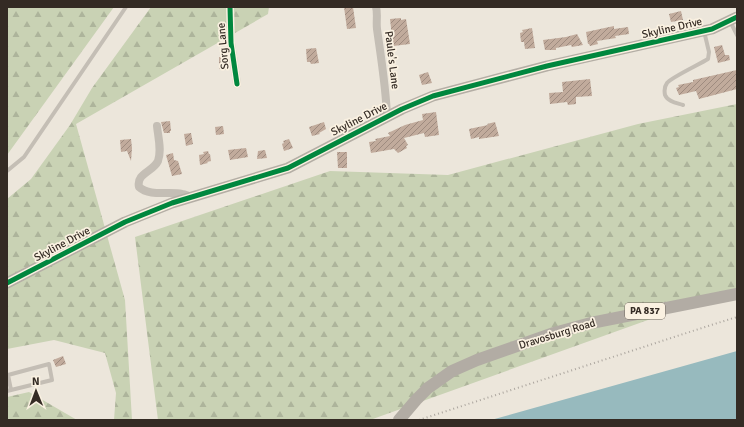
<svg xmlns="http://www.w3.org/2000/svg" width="744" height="427" font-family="Signika,sans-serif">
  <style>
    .forest { fill: url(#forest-firs) }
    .water { fill: #97babe }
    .building { fill: url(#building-hatch) }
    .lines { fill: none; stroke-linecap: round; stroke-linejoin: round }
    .lane { stroke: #c4beb5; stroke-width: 4 }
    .street { stroke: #c4beb5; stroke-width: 8 }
    .secondary { stroke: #b4aea5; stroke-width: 11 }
    .primary { stroke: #b2aca4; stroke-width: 12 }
    .rail { stroke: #aca69f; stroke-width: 2; stroke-dasharray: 1 3; stroke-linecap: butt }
    .cycleway-casing { stroke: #faf1e1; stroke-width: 8 }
    .cycleway { stroke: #00873e; stroke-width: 5 }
    .labels { text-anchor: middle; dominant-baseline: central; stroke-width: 3.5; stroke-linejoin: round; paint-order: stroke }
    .shield { fill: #faf1e1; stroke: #6f665d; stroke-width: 1 }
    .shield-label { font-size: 10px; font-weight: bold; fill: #342b24 }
    .street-label { font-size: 11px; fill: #342b24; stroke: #faf1e1 }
  </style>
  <defs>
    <pattern id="forest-firs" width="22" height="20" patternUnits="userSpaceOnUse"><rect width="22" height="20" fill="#c9d2b4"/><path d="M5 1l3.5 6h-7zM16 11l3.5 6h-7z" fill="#adb49b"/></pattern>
    <pattern id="building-hatch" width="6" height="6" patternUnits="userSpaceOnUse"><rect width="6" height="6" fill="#c1ab9c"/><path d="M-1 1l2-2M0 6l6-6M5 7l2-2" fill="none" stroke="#9e8b7f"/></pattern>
  </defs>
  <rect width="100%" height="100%" fill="#ece6db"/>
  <path class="forest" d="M7,7H114L7,155Z
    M151,7H269L268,14L76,124L125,300L132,420H114L116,393L105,353L54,340L7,349V199L31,179L70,125L92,88Z
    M737,104V288L370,420H158L135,237L330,171L448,175L638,124Z
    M29,392L77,420H7V397Z"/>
  <path class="water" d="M737,351V420H491Z"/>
  <path class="building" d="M344,7H353L356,28L347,29Z
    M681,11L683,20L671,22L669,14Z
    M401,18V20L406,19L410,44L393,46L390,19Z
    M614,26V29L628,27L629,34L615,36L616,38L597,41L598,44L590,46L589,44H588L586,32Z
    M532,28L535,48L525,49L524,42H521L520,33L523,32L522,30Z
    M577,34L583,45L572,47L571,45L556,48V50H545L543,40L566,37Z
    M722,45L725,55H729L730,60L718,63L714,47Z
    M316,48L319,63L311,64L310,62H307L306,49Z
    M219,57H227L226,70L219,69Z
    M737,70V89L699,99L696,91L679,95L676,88L679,87L678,85L693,82V80Z
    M428,72L432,83L422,85L419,75Z
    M590,79L592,96L576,97V104L568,105L567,102L550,104L549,93L563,92L562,82Z
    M436,112L439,135L425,137L424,133L404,138L408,145L406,146L407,148L398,153L394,149L371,153L369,142L376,141L375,139L390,136L388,133L405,125L423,120L422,114Z
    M170,121L171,131H170V133H164L161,122Z
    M324,122L326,129L319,133L320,134L312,136L309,127Z
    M495,122L499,136L479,139V137L471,139L469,129L488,125L487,124Z
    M223,126L224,134L216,135L215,127Z
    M191,133L193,144L186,146L184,134Z
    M131,139L132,148L131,161L127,151L121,152L120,140Z
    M289,139L293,148L284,151L282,144L284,143L283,141Z
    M246,148L248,157L230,160L228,150Z
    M265,150L267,158L257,159L258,151Z
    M208,151L209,154H210L211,161L207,162L208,163L200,165L199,155L204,154L203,152Z
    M337,152H347V168H338Z
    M173,153L174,160L178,161L182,174L172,176L166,155Z
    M63,356L66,364L56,367L53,360Z"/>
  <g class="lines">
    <path class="lane" d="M730,21L737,35
      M683,105C677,103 668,102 665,95C664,90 664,87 667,83C670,78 700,64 708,59L709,52L704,31
      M7,171L24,157L126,7
      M7,391L52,380L49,364L8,375L11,390"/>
    <path class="street" d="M230,7L231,43L237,84
      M376,7C378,14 376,21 377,29C381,58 386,87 387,117
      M157,126C158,137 162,150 158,161C153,172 136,173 139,187C150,197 169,191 182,194C185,194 188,196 191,197"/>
    <path class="secondary" d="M7,283L125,222L172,203L288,168L402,109L433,96L547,66L712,29L737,17"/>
    <path class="primary" d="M399,420L416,400L428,388L452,371L477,360L554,333L591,323L737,294"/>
    <path class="rail" d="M419,420L708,326L737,317"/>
    <g class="cycleway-casing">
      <path id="cycleway" d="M230,7L231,43L237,84
        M7,283L125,222L172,203L288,168L402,109L433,96L547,66L712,29L737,17"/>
    </g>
    <use href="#cycleway" class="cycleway"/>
  </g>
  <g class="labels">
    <rect class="shield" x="625" y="303" width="40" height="16" rx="3"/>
    <g class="shield-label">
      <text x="645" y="311">PA 837</text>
    </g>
    <g class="street-label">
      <text transform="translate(672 28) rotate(-13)">Skyline Drive</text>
      <text transform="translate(223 46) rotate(-95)">Sorg Lane</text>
      <text transform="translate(392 60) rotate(83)">Paule's Lane</text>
      <text transform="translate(359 119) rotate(-27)">Skyline Drive</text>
      <text transform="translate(62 244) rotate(-28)">Skyline Drive</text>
      <text transform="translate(557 334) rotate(-17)">Dravosburg Road</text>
    </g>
  </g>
  <rect width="744" height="427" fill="none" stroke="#342b24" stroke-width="16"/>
  <g transform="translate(36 391) rotate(359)" stroke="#faf1e1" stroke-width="3" paint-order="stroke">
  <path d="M0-3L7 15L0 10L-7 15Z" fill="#342b24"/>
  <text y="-6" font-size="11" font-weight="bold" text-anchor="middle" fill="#342b24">N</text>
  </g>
</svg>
